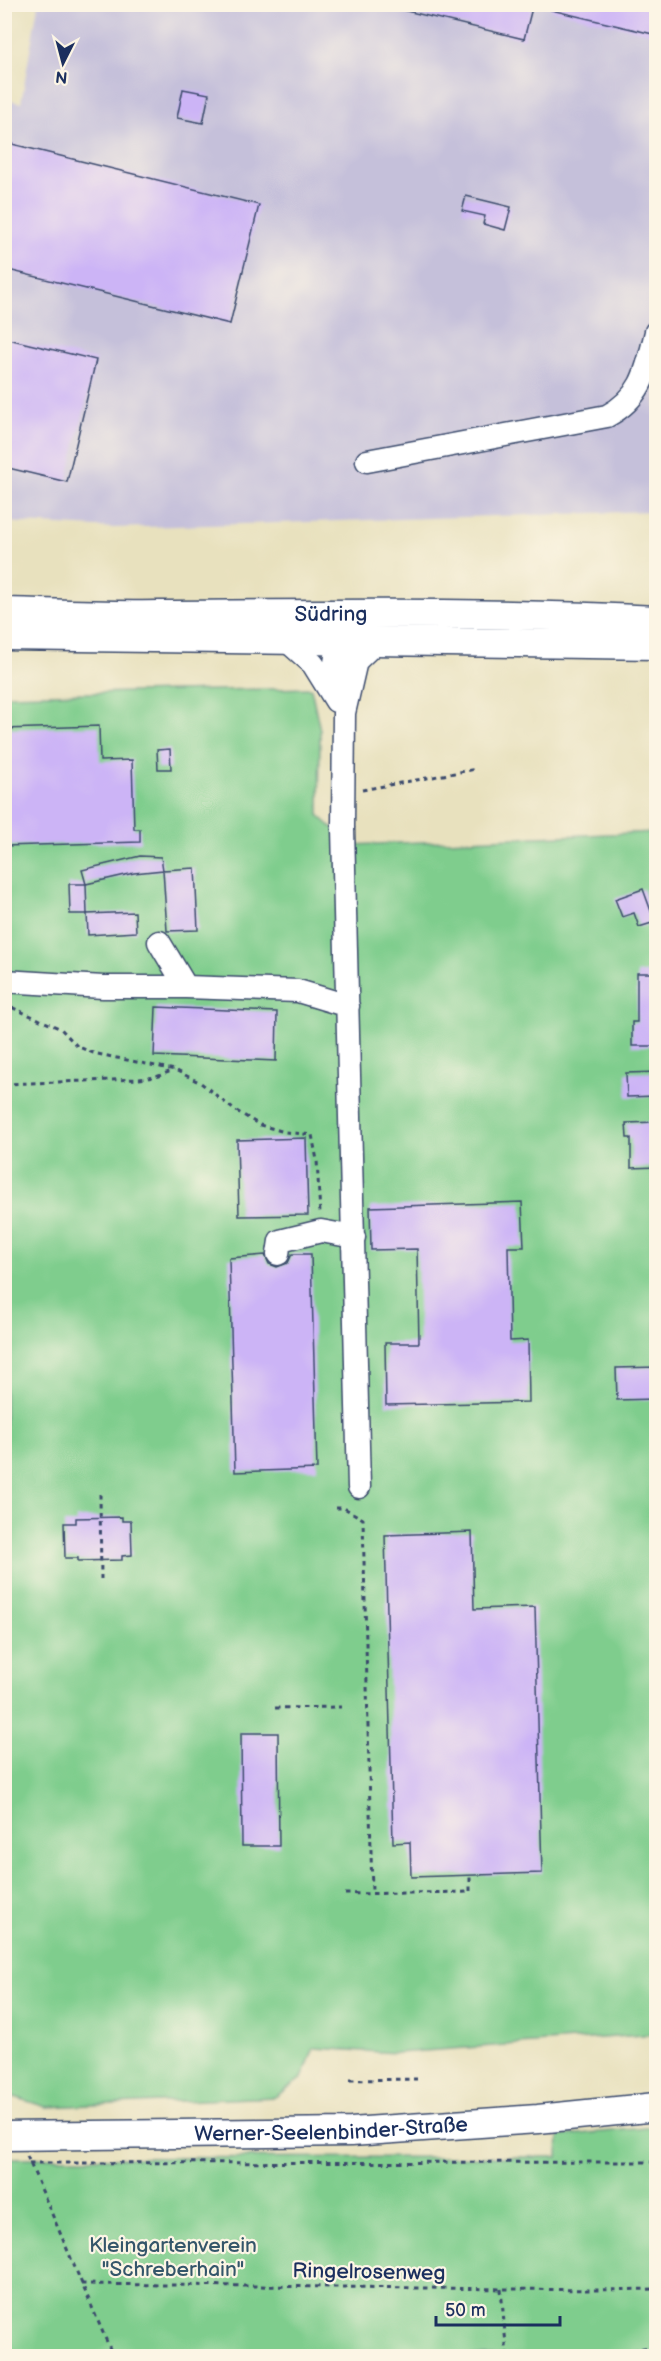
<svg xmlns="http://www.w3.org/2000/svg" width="661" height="2361" font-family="'Balsamiq Sans',sans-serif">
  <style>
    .industrial { fill: #c5c0da }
    .green { fill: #7fcd8d; stroke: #4d7e76; stroke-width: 1.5 }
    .building { fill: #ccb4f6 }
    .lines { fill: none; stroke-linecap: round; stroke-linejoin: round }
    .minor-casing { stroke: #3a4a6c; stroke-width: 25 }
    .major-casing { stroke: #3a4a6c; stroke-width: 31 }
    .path { stroke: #3a4a6c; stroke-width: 3; stroke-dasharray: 4.5 4.5; stroke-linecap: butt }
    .minor { stroke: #fff; stroke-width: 22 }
    .major { stroke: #fff; stroke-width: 28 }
    .labels { text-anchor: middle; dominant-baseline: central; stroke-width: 4.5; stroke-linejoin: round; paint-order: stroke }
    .street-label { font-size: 21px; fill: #1b2f5e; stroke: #fcf5e5 }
    .park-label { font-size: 21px; fill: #34566a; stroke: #fcf5e5 }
  </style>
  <rect width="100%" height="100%" fill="#fcf5e5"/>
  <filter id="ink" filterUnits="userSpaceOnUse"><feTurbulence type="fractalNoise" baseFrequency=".0167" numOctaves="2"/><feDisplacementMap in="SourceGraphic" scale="12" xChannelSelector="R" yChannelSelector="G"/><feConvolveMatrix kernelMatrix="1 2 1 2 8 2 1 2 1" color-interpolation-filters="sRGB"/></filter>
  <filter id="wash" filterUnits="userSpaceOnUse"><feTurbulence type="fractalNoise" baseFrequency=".008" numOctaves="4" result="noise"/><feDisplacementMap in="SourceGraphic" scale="24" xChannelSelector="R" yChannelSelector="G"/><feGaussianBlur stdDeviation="1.35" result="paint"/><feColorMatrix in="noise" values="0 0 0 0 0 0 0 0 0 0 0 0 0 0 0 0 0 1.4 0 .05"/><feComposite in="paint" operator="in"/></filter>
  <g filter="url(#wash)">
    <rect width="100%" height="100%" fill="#e8e1be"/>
    <path class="industrial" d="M38,5H656V511L114,528L5,522L4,99L21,103Z"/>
    <path class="green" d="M311,688L320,730L319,816L352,845L656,832V2034L397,2053L314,2048L302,2078L275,2097L46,2107L5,2094V695Z
      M656,2127V2356H5V2158L558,2157L559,2136Z"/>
    <g id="blocks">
      <path class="building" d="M403,4H533L524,39L402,10Z
        M552,4H657V35L551,10Z
        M183,89L209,94L203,123L177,118Z
        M4,142L259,205L230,324L4,269Z
        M466,196L511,207L505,230L483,224L485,216L462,211Z
        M4,338L96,360L67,482L4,467Z
        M99,726L100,761L132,760L134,829H140V842L4,846V729Z
        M170,749L171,769H158L157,750Z
        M140,856L161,857L163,870L134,873L86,884L82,870Z
        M195,868L198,930L167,931L163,870Z
        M69,884H86L87,914H70Z
        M643,889L655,922L639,927L634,913L622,917L615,899Z
        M135,912L136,932L88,935L87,914Z
        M637,973H657V1046H632V1022H637Z
        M156,1007L277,1012L276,1061L154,1056Z
        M657,1072V1096L627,1097L626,1073Z
        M657,1122V1167L631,1168V1138H627L626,1123Z
        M306,1138L308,1215L239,1216L237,1140Z
        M522,1202L524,1247H508L510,1341L528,1340L529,1402L386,1405L385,1343H419L417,1249L371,1250L370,1207Z
        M292,1254H311L317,1469L235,1472L229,1258L265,1255L269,1264L277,1267L288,1263Z
        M657,1367V1399L617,1400L616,1368Z
        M122,1517V1521H131L132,1555L122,1556V1560L78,1561V1558H65L64,1523H76V1518Z
        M472,1532L474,1609L535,1607L542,1873L411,1877L410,1842L393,1843L385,1535Z
        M241,1733H278L279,1846H242Z"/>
    </g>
  </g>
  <g filter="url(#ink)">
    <use href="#blocks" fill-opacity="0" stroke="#3a4a6c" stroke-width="1.5"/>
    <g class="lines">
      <g class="minor-casing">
        <path id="minor" d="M367,461L607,416C643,397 647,369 656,332
          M286,640L313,664L336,701
          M343,706C336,675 327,657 349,630
          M159,942L186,987
          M4,981L103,987H186L298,991L348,1006
          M278,1254L280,1241L321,1231L354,1237
          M359,1487L343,828L344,713L356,661L377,641"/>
      </g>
      <g class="major-casing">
        <g id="major">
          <path id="s1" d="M4,612C56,613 108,616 160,615C325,614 491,611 656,620"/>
          <path d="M4,636L656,645"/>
          <path id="s2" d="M4,2136L351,2132L538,2119L656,2107"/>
        </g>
      </g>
      <path class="path" d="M362,790L476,769
        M4,1004L61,1029L77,1046L93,1053L175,1070L201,1083L233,1109L260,1125L285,1132L312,1135L317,1160L320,1214
        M4,1084L139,1079L156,1077L174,1070
        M100,1494L101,1579
        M336,1508H344L363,1519L372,1893
        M275,1708L341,1707
        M345,1894L470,1892V1875
        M350,2080L417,2079
        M27,2156L113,2356
        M29,2163L656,2162
        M81,2284L595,2290L656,2289
        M501,2289L507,2356
        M597,2356L656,2346"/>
      <use href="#minor" class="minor"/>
      <use href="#major" class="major"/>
    </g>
  </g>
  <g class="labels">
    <g class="street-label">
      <text stroke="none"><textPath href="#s1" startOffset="327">Südring</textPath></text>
      <text stroke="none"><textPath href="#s2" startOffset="327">Werner-Seelenbinder-Straße</textPath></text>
      <text transform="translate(369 2272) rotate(1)">Ringelrosenweg</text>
    </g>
    <g class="park-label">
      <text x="173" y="2245">Kleingartenverein<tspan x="173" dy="24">"Schreberhain"</tspan></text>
    </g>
  </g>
  <rect width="661" height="2361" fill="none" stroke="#fcf5e5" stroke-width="24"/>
  <g transform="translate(63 63) rotate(186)" stroke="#fcf5e5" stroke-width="4.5" paint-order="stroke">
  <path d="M0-4.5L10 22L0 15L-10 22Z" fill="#1b2f5e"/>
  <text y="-9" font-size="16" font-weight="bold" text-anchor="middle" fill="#1b2f5e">N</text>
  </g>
  <path d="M436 2316v9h124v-9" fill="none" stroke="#1b2f5e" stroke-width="3"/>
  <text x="445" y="2316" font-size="18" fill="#1b2f5e" stroke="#fcf5e5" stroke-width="4.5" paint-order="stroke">50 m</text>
</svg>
